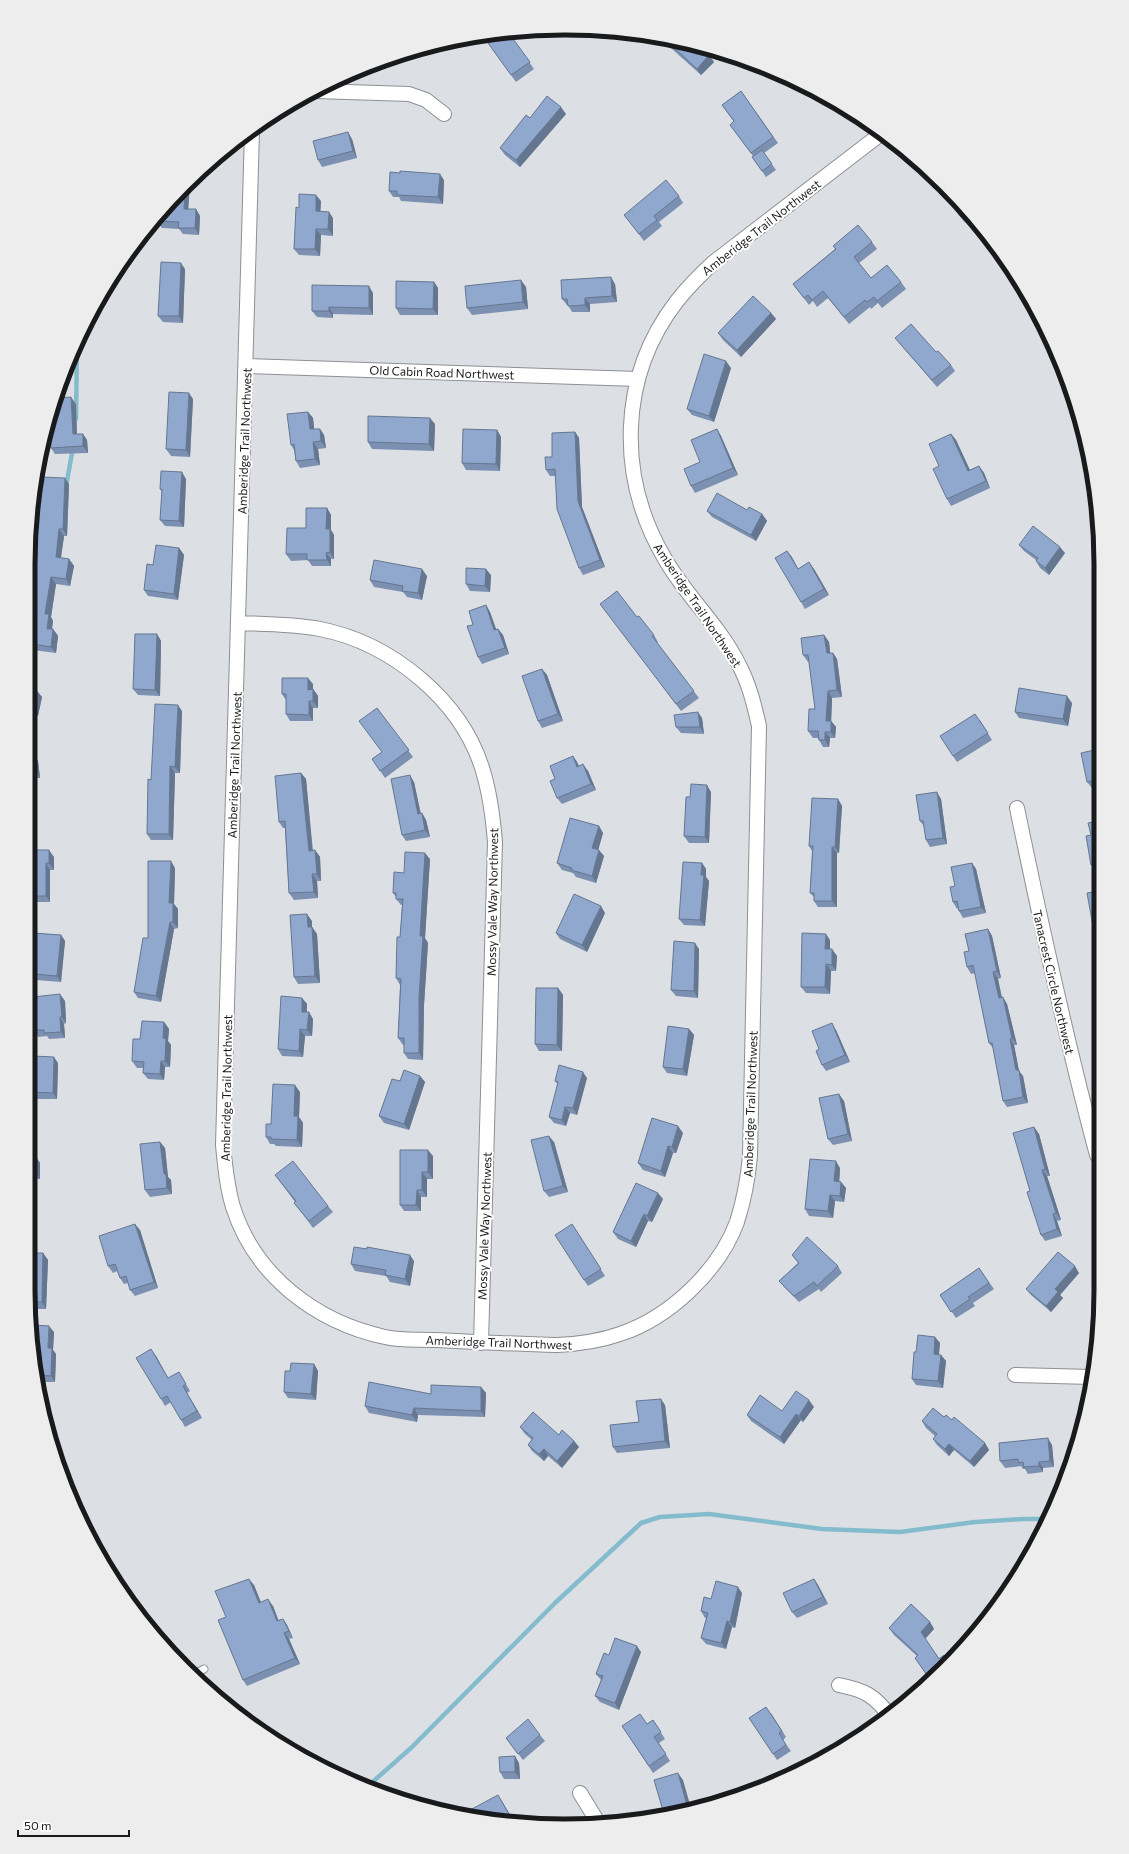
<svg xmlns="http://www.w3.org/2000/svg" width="1129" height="1854" font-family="Commissioner,sans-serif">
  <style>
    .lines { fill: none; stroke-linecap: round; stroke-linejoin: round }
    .stream { stroke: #85bccd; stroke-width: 4.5 }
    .service-casing { stroke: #8d8f94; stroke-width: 9 }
    .minor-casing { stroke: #8d8f94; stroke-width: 16 }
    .tertiary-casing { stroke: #8d8f94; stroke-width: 19 }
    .service { stroke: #fff; stroke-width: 7 }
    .minor { stroke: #fff; stroke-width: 14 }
    .tertiary { stroke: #fff; stroke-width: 17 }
    .wall { fill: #7c90b1 }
    .shaded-wall { fill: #657690 }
    .building { fill: #90a8ce; stroke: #657690 }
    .labels { text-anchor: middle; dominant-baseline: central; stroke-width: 4; stroke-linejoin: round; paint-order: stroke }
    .street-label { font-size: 12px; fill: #191a1c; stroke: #fff }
    .rim { fill: none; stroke: #191a1c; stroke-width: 5 }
  </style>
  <rect width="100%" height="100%" fill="#dce0e4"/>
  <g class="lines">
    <path class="stream" d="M76,419L77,344
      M66,486L73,448
      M368,1786L411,1748L555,1603L641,1523L660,1517L709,1514L822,1529L900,1532L975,1522L1023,1519H1046"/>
    <g class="service-casing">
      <path id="service" d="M193,1675L204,1669"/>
    </g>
    <g class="minor-casing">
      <path id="minor" d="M316,91L409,94L426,100L444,114
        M252,131L223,1145C225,1166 227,1187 233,1207C255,1276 316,1322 385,1337C401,1341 419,1339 436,1340C476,1342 517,1344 557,1345C578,1344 600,1341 620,1334C669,1318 719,1271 737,1222C744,1200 748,1178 750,1156L759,726C754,704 749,683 738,663C719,625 686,596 665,559C617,478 618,377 677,301C688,287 701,274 714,262L882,133
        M246,366L638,379
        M238,623C266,624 293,624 320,629C391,643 462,700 483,771C490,794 493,818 495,842L481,1343
        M1017,808C1041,924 1066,1040 1097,1155
        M1015,1375L1092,1377
        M839,1685C864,1690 874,1695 890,1716
        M580,1793L599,1824"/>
    </g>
    <g class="tertiary-casing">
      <path id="tertiary" d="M966,209L972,216"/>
    </g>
    <use href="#service" class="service"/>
    <use href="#minor" class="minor"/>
    <use href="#tertiary" class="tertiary"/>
  </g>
  <path class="wall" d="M508,32L534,69L516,82L483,36Z
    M662,40L703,46L708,48L705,52L709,55L714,62L701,75Z
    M741,91L778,143L764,153L776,170L766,177L752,157L753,156L730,125L734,122L722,105Z
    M566,114L520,167L505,155L500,148Z
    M352,139L357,158L322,167L318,160Z
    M444,180L443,204L401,201L399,197H393L389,191Z
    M679,196L683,203L659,222L662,226L644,241L624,215Z
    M321,201L320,212L333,218V236L321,235L320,256L299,255L294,249L299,208Z
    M189,209H196L200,216L199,235L183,234L179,229L162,228L157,221Z
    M872,242L877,249L859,263L871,278L901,282L906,289L882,308L878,303L871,309L870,307L849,324L828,298L817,307L813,301L809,305L793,284L835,249L833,246Z
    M185,269L183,323L163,322L158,316Z
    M434,282L438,288V315H400L396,308Z
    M615,284L617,302L590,304V312H572L568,305H567L562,299Z
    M526,287L528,309L472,315L467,308Z
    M373,293V315L333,314V318L317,317L312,311Z
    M771,313L776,319L741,357L723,340L718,333Z
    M895,338L936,352L951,365L955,371L937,387L900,344Z
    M731,368L714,422L692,415L687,409Z
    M193,399L190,457L171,456L166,449Z
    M76,404L77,434H83L87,440L88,453L55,454L51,448Z
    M308,412L313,418L314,429H320L324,435L326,448L318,449L320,465L300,468L296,461L294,450L291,445Z
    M435,424L434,451L372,449L368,442Z
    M717,429L721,436L738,475L695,493L691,486L700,462Z
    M497,430L501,437L500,471L466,470L462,463Z
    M575,432L579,438L582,507L605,567L583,575L579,568L555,476H550L546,470L552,457Z
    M951,434L956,440L970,470L979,466L984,473L990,488L951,506L947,499L939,466Z
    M186,479L184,527L165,526L160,520L162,492L160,489Z
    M69,484L67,536H64L61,558L69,559L74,566L70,586L56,584L51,617L53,621L52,629H53L58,636L56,653L33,650V543L36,544L41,497Z
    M327,508L331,515V530L334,535V559H331V566H312L308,560L291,561L286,554L306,528Z
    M707,511L762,514L767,521L756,541L712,517Z
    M1019,545L1065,553L1049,575L1040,568L1036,561V560L1024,551Z
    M179,548L184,555L178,600L148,596L144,590L153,565Z
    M787,551L798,569H814L829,595L805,609L801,602Z
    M491,575L490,592L470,591L466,584Z
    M427,576L422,600L407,597L403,592L374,587L370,580Z
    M486,605L490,612L496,630L498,629L503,635L509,654L482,664L478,657L473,625Z
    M605,610L637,617L654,635L658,642L657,643L699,698L681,711Z
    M157,634L161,641L160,696L138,695L133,689Z
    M824,635L829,642L830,653H833L837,659L842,697L832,698L831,721L836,727L835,738H830L829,747H823L819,740L818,738H813L808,731L815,709L809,662H808L803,655Z
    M542,669L547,675L563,721L542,728L538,721Z
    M33,683L35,687L34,690L37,691L42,697L38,716L33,715Z
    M313,684V689L318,696V708H313V721H290L286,714V700L282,694Z
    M1072,703L1068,726L1019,718L1015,712Z
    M377,708L413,757L385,778L372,759L382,752Z
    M182,711L180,773H175L173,840H151L147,834L151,780Z
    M702,718L704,734L681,733L676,727Z
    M980,720L992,740L957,762L953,756Z
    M1099,749V787L1092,788L1087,782Z
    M33,754L38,761L40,778H33Z
    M573,756L577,762L579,766L588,771L596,790L562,804L557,798L555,779Z
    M301,773L306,779L313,851L315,850L320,857L321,881H317L318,898L294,900L289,893L285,828H283L279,822Z
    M414,782L421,814L422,813L426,820L430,837L406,841L402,835Z
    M711,792L709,843H689L684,836L690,797Z
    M838,799L842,806L839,853H837V907H818L814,901V897L810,893L812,851L809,846Z
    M941,799L947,844L930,847L926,840L924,826L920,821Z
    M1099,821L1098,871L1096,872L1091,865V835Z
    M599,826L603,833L598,850L604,856L596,883L576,877L573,873L562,870L557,863Z
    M33,850L54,857V870H50V902H33Z
    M430,859L425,938L428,943L424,1005L423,1060L408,1059L404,1053V1045H403L398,1038L400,985L396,978L400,937L402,905H401L396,899V897L393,893L404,873Z
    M702,863L706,869V877L709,881L705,926L684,925L679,919Z
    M972,863L976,869L986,913L963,918L959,911L958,908L957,909L953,902L955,886Z
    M175,868L174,904L178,909V928L174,929L161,1002L138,998L134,992Z
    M605,913L587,952L560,939L556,933Z
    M312,921V927L317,934L320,983L298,984L294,977Z
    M988,929L992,936L1001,978L998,979L1002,997L1007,1004L1017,1045H1014L1019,1071L1023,1076L1028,1103L1007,1107L1003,1101L993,1048L989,1043L975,973L971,974L967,967L969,951Z
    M33,933L61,935L65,941L61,982L36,980L33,975Z
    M830,940V949L837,956L836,971H831L830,994L806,993L801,987Z
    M699,949L698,998L676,996L671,990Z
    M558,988L563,995L562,1051H539L535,1044Z
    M33,997L65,1001L66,1023L64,1024L65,1038L49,1039L47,1036L38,1037L34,1030L33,1021Z
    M302,998L307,1004V1012L313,1019L312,1036H305L303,1057L282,1056L278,1049Z
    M164,1022L169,1029L168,1041L171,1045L170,1067H165L164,1080L148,1079L143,1073V1068H137L132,1061L140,1039Z
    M689,1029L694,1035L687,1076L667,1073L663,1067Z
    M836,1030L850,1062L826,1071L822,1065L819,1049Z
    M33,1056L58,1063L57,1099H33Z
    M420,1076L425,1082L409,1130L384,1123L379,1116Z
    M587,1078L577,1115L570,1113L566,1126L554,1123L549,1117L558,1085L555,1081Z
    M300,1092L299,1117L303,1123L302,1147L276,1146L274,1144H270L266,1137L271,1124Z
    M844,1101L852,1141L833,1145L828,1139Z
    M1034,1127L1039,1134L1050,1176H1047L1061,1220L1057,1221L1062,1236L1045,1241L1041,1235L1030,1191Z
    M683,1133L676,1153H673L665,1177L643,1170L638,1163Z
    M160,1142L165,1148L168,1177L171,1180L172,1194L150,1197L145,1190Z
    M554,1142L568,1192L549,1197L544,1191Z
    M33,1149L34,1150L33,1157H36L40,1163V1179H33Z
    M433,1156V1179H427V1197H421V1211H404L400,1205Z
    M840,1168L839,1181L841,1182L846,1188L844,1202L835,1201L833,1218L809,1216L805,1209Z
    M275,1175L328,1206L333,1212L313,1228L299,1209L294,1203L295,1202Z
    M663,1199L652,1222L648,1221L636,1247L618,1239L613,1232Z
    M572,1224L605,1276L588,1286L584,1280Z
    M140,1230L158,1288L135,1296L130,1290L128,1283L124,1284L120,1278L117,1271L113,1273L108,1266Z
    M33,1253H43L48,1260L46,1309H33Z
    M792,1255L838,1266L842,1273L821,1292L819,1289L799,1302L784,1287L779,1281L798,1263Z
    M414,1261L410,1286L390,1282L386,1276L355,1271L351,1264Z
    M979,1268L994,1289L973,1303L975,1306L956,1318L940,1295Z
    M1079,1273L1060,1295L1063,1298L1051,1312L1031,1295L1026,1289Z
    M54,1332L53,1350L56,1354L55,1382H38L33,1360Z
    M935,1337L940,1343L939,1355H941L946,1361L943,1388L916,1385L912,1379L916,1352Z
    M156,1356L168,1378L179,1372L190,1391L187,1393L202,1418L185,1427L181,1420L171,1402L165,1406L161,1399Z
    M314,1364L318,1371L316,1400L288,1398L284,1392L290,1371Z
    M481,1387L486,1393L485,1417L418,1415L417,1422L369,1413L365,1406L431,1394Z
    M665,1405L670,1448L617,1453L613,1447L639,1422Z
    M814,1407L803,1422L801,1420L784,1444L751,1421L747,1415L782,1411Z
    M944,1417L952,1420L985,1443L989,1450L974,1467L954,1450L949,1456L937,1445L933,1439L935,1436L926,1428L922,1421Z
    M520,1427L559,1435L574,1441L579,1447L562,1468L548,1456L544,1461L532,1451L528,1445L532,1440L525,1434Z
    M1052,1445L1054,1467L1043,1468V1472L1028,1474L1025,1469H1023L1021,1466L1005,1468L1000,1461Z
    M814,1579L818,1585L828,1604L797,1618L792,1612Z
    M254,1585L261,1602L273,1606L278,1620L283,1619L287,1625L293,1638L289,1639L300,1664L247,1686L243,1680L226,1617Z
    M742,1593L735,1628L732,1627L726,1649L706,1644L701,1638L706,1618H705L701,1611L711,1599Z
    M911,1604L930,1622L934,1629L925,1639L939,1658L944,1655L947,1659L929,1678L915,1658L917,1656L894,1635L889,1628Z
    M641,1652L619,1710L600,1702L595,1696L601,1680L596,1674L609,1655Z
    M771,1713L786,1737L783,1740L791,1751L777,1760L749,1718Z
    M653,1720L665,1739L659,1743L670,1761L653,1773L622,1726L647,1724Z
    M540,1735L545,1741L523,1760L506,1738Z
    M519,1763L520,1779H504L500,1772Z"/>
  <path class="shaded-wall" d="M700,46H703L708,48L704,53Z
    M709,55L714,62L701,75L697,69Z
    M561,107L566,114L520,167L516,160Z
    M348,132L352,139L357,158L353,151Z
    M440,174L444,180L443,204L438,197Z
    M189,184H190L188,215L184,209L185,189Z
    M316,195L321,201L320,218L316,211Z
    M196,209L200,216L199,235L195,228Z
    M329,212L333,218V236L328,229Z
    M316,229L321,235L320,256L315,249Z
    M181,263L185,269L183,323L179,316Z
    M611,277L615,284L617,302L612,296Z
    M521,280L526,287L528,309L523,302Z
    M434,282L438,288V315L433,309Z
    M369,286L373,293V315L369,308Z
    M585,298L590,304V312L585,305Z
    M329,307L333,314V318L329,311Z
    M771,313L776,319L741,357L737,350Z
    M726,361L731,368L714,422L709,416Z
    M189,393L193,399L190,457L186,450Z
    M71,397L76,404L77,440L73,434Z
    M308,412L313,418L315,436L310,429Z
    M430,418L435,424L434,451L429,444Z
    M320,429L324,435L326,448L321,441Z
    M717,429L721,436L738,475L733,468Z
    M497,430L501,437L500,471L496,464Z
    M575,432L579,438L582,507L605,567L600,560L578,501Z
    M83,434L87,440L88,453L83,446Z
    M951,434L956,440L973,477L968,471Z
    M313,442L318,449L320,465L315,459Z
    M979,466L984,473L990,488L986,481Z
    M182,472L186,479L184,527L179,521Z
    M65,478L69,484L67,536L63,529Z
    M327,508L331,515V530L334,535V559L330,552L326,529Z
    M762,514L767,521L756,541L751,535Z
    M59,529L64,536L60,564L56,557Z
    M1060,547L1065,553L1049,575L1045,568Z
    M179,548L184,555L178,600L174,594Z
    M787,551L792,557L802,576L798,569Z
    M326,553L331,559V566L327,560Z
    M69,559L74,566L70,586L66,579Z
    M809,562L814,569L829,595L824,589Z
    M422,569L427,576L422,600L418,593Z
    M486,569L491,575L490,592L485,586Z
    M51,577L56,584L51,617L53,621L51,635L47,629L45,614Z
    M486,605L490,612L499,637L494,630Z
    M53,629L58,636L56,653L51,647Z
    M498,629L503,635L509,654L505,648Z
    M157,634L161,641L160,696L155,690Z
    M824,635L829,642L831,660L827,653Z
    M833,653L837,659L842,697L837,690Z
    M542,669L547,675L563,721L558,714Z
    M308,678L313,684V696L308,690Z
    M33,683L35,687L33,696Z
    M313,689L318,696V708L313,701Z
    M37,691L42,697L38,716L33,710Z
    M828,691L832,698L831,727L826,721Z
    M1067,696L1072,703L1068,726L1063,719Z
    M309,701L313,708V721L309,715Z
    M178,705L182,711L180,773L175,767Z
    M698,712L702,718L704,734L700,727Z
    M831,721L836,727L835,738L831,732Z
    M825,732L830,738L829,747L825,740Z
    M34,754L38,761L40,778L36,771Z
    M573,756L577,762L582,774L577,767Z
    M583,764L588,771L596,790L591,784Z
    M170,766L175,773L173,840L169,834Z
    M301,773L306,779L313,857L309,851Z
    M410,775L414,782L422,821L418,814Z
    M707,785L711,792L709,843L705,837Z
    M937,792L941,799L947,844L943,838Z
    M838,799L842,806L839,853L835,847Z
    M422,813L426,820L430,837L425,830Z
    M599,826L603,833L597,854L592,848Z
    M832,847L837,853V907L832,901Z
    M49,850L54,857V870L49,863Z
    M315,850L320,857L321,881L317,874Z
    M599,850L604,856L596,883L592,876Z
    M425,853L430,859L425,938L428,943L424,1005L423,1060L419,1053L420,936Z
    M171,861L175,868L174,904L178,909V928L173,922L169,903Z
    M46,863L50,870V902L46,896Z
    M702,863L706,869V877L709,881L705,926L700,920Z
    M972,863L976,869L986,913L981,907Z
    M312,874L317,881L318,898L314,892Z
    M601,906L605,913L587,952L582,945Z
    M307,914L312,921V927L317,934L320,983L315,976L308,927Z
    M170,922L174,929L161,1002L156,996Z
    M988,929L992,936L1001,978L997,971Z
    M826,934L830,940V956L825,949Z
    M61,935L65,941L61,982L57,976Z
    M695,943L699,949L698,998L694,991Z
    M832,949L837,956L836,971L832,965Z
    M826,964L831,971L830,994L825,987Z
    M993,972L998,979L1003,1005L999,998Z
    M558,988L563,995L562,1051L557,1045Z
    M60,994L65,1001L66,1023L62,1017Z
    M1003,997L1007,1004L1017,1045L1012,1038Z
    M302,998L307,1004L306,1018L302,1012Z
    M309,1012L313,1019L312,1036L307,1030Z
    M60,1017L64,1024L65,1038L61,1032Z
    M164,1022L169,1029L168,1041L171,1045L170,1067L165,1061L163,1038Z
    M832,1023L836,1030L850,1062L845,1055Z
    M300,1029L305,1036L303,1057L299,1051Z
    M689,1029L694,1035L687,1076L683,1069Z
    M1010,1039L1014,1045L1019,1071L1023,1076L1028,1103L1023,1097L1016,1070Z
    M54,1057L58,1063L57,1099L53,1093Z
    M161,1061L165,1067L164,1080L160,1074Z
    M583,1072L587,1078L577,1115L573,1108Z
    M420,1076L425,1082L409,1130L404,1124Z
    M295,1085L300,1092L299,1117L303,1123L302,1147L297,1140L294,1116Z
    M839,1094L844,1101L852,1141L848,1134Z
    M565,1107L570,1113L566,1126L562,1120Z
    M678,1126L683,1133L676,1153L672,1147Z
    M1034,1127L1039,1134L1050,1176L1045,1169Z
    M549,1136L554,1142L568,1192L563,1186Z
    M160,1142L165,1148L168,1177L171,1180L172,1194L167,1188L164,1174Z
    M668,1146L673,1153L665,1177L661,1171Z
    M33,1149L34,1150L33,1163Z
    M428,1150L433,1156V1179L428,1172Z
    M36,1157L40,1163V1179L35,1173Z
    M836,1161L840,1168L839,1187L834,1181Z
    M1042,1170L1047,1176L1061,1220L1056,1213Z
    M422,1172L427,1179V1197L422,1190Z
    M841,1182L846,1188L844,1202L840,1196Z
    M417,1190L421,1197V1211L416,1205Z
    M658,1193L663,1199L652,1222L647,1216Z
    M830,1195L835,1201L833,1218L828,1211Z
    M644,1214L648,1221L636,1247L631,1241Z
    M1053,1214L1057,1221L1062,1236L1057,1229Z
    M135,1224L140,1230L158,1288L154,1282Z
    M43,1253L48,1260L46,1309L42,1302Z
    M410,1255L414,1261L410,1286L405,1279Z
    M1075,1266L1079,1273L1060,1295L1063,1298L1051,1312L1046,1306L1055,1289Z
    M49,1326L54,1332L53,1350L56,1354L55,1382L51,1376L48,1348Z
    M935,1337L940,1343L938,1361L934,1354Z
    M151,1349L156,1356L172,1385L168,1378Z
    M941,1355L946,1361L943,1388L938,1381Z
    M314,1364L318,1371L316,1400L311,1394Z
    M183,1386L187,1393L202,1418L197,1411Z
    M481,1387L486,1393L485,1417L481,1411Z
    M661,1399L665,1405L670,1448L665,1441Z
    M809,1400L814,1407L803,1422L799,1416Z
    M414,1408L418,1415L417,1422L412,1415Z
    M796,1414L801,1420L784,1444L780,1437Z
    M1048,1438L1052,1445L1054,1467L1050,1461Z
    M574,1441L579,1447L562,1468L557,1461Z
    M985,1443L989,1450L974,1467L970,1461Z
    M949,1444L954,1450L949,1456L945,1449Z
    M544,1449L548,1456L544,1461L539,1454Z
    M1039,1462L1043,1468V1472L1039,1466Z
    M249,1579L254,1585L263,1609L259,1603Z
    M814,1579L818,1585L828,1604L823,1597Z
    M738,1587L742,1593L735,1628L730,1622Z
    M268,1599L273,1606L281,1627L277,1621Z
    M283,1619L287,1625L293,1638L289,1631Z
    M727,1621L732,1627L726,1649L721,1643Z
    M930,1622L934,1629L925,1639L921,1632Z
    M284,1633L289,1639L300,1664L295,1658Z
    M637,1646L641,1652L619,1710L615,1703Z
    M515,1756L519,1763L520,1779L515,1772Z
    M678,1773L683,1780L691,1808L688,1809Z
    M498,1795L502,1801L515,1823H514Z"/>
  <path class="building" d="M508,32L530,62L511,75L483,36L494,33Z
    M666,40L700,46L709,55L697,69Z
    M741,91L773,137L751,153L730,125L734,121L722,105Z
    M547,96L561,107L516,160L500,148L526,115L530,118Z
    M348,132L353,151L318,160L313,141Z
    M762,150L772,164L762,171L752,157Z
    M400,171L440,174L438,197L397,195V191H389L390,172L400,173Z
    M666,180L679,196L654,216L657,220L639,234L624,215Z
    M185,189L184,209H196L195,228H178L179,222L157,221L158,218Z
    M299,194L316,195V211L329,212L328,229H316L315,249H294L296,207L299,208Z
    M858,225L872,242L854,257L871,278L887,265L901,282L877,301L874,297L867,302L865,300L844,317L823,291L812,300L808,295L804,298L793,284L836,249L833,246Z
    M161,262L181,263L179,316H158Z
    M611,277L612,296L585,298V305L568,306L567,299H562L561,280Z
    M521,280L523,302L467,308L465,286Z
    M396,281L434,282L433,309L396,308Z
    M312,285L369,286V308L329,307V311H312Z
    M753,296L771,313L737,350L718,333Z
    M911,324L936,352L938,351L951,365L932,380L895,338Z
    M704,354L726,361L709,416L687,409Z
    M169,392L189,393L186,450L166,449Z
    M71,397L73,434H83V446L51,448L49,432L58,398Z
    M308,412L310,429H320L321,441L313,442L315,459L296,461L294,444L291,445L287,414Z
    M368,416L430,418L429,444L368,442Z
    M463,429L497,430L496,464L462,463Z
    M717,429L733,468L691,486L684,469L700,462L691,440Z
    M575,432L578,501L600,560L579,568L557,509L555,469L546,470L545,457H552V433Z
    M951,434L968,471L979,466L986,481L947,499L933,469L939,466L929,444Z
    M161,471L182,472L179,521L160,520L162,489H160Z
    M42,477L65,478L63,529H59L56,557L69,559L66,579L51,577L45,614H49L47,629H53L51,647L33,644V543L36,544L38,497H41Z
    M717,493L747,510L749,507L762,514L751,535L707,511Z
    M306,508H327L326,529H330V552L326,553L327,560H307V554H286L287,528H306Z
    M1033,526L1060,547L1045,568L1036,561L1038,558L1019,545Z
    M156,545L179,548L174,594L144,590L147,564L153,565Z
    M787,551L798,569L809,562L824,589L801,602L775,558Z
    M374,560L422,569L418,593L402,591L403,586L370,580Z
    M466,568L486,569L485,586L466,584Z
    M1100,571V585L1093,577Z
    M617,591L637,617L639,616L654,635L652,636L694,691L676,704L600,604Z
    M1100,591V597L1096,594Z
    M486,605L494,630L498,629L505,648L478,657L467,626L473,625L469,611Z
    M135,634H157L155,690L133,689Z
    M824,635L827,653H833L837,690L828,691L826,721H831V732H825V740H819L818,731H808L809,709H815L808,655H803L801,638Z
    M542,669L558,714L538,721L522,676Z
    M282,678H308V690L313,689V701H309V715L286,714V694H282Z
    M1019,688L1067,696L1063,719L1015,712Z
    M33,690L37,691L33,710Z
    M155,704L178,705L175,767L170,766L169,834H147L148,779L151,780Z
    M377,708L409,750L380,771L372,759L382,752L359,721Z
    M698,712L700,727H676L674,715Z
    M975,714L988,733L953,756L940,736Z
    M1099,749V779L1087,782L1081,753Z
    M33,754H34L36,771H33Z
    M573,756L577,767L583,764L591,784L557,798L550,781L555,779L550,766Z
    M301,773L309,851L315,850L317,874H312L314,892L289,893L285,821L279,822L275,776Z
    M410,775L418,814L422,813L425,830L402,835L391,779Z
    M691,784L707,785L705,837L684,836L686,797H690Z
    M937,792L943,838L926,840L923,821H920L916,795Z
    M812,798L838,799L835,847H832V901H814V893H810L813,846H809Z
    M570,818L599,826L592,848L599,850L592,876L571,870L572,868L557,863Z
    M1099,821L1098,864L1091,865L1086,836L1091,835L1088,823Z
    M33,850H49V863H46V896H33Z
    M405,852L425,853L420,936H423L419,998V1053H404V1038H398L401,979L396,978L397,937H400L403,899H396V893H393L394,872L404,873Z
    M148,861H171L169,903H173V922H170L156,996L134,992L143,938H148Z
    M683,862L702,863L701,875H704L700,920L679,919Z
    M972,863L981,907L959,911L957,901L953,902L950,887L955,886L951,867Z
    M1098,891V962L1095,949L1097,948L1087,893Z
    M574,894L601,906L582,945L556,933Z
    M307,914L308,927H312L315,976L294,977L290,915Z
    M988,929L997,971L993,972L999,998L1003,997L1012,1038L1010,1039L1016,1070H1019L1023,1097L1003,1101L992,1043H989L973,965L967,967L964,952L969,951L965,934Z
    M33,933L61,935L57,976L33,974Z
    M802,933L826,934L825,949H832V965L826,964L825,987H801Z
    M674,941L695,943L694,991L671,990Z
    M536,988H558L557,1045L535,1044Z
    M60,994L62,1017H60L61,1032L44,1033V1030H34L33,1014V997Z
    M281,996L302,998V1012H309L307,1030L300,1029L299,1051L278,1049Z
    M142,1021L164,1022L163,1038L166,1039L165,1061H161L160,1074L143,1073L144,1062L132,1061L133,1039H140Z
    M832,1023L845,1055L822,1065L816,1051L819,1049L812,1031Z
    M668,1026L689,1029L683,1069L663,1067Z
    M33,1056L54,1057L53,1093L33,1092Z
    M559,1065L583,1072L573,1108L565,1107L562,1120L549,1117L558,1082L555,1081Z
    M404,1070L420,1076L404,1124L379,1116L392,1079L400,1081Z
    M273,1084L295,1085L294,1116H298L297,1140L271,1139V1137H266V1124H271Z
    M839,1094L848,1134L828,1139L819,1098Z
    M652,1118L678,1126L672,1147L668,1146L661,1171L638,1163Z
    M1034,1127L1045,1169L1042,1170L1056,1213L1053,1214L1057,1229L1041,1235L1027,1192L1030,1191L1013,1133Z
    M549,1136L563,1186L544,1191L531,1140Z
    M160,1142L164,1174H166L167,1188L145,1190L140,1144Z
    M400,1150H428V1172H422V1190H417L416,1205H400Z
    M33,1157H36L35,1173H33Z
    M810,1159L836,1161L834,1181L841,1182L840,1196L830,1195L828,1211L805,1209Z
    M293,1161L328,1206L309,1221L294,1203L296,1201L275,1175Z
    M636,1183L658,1193L647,1216L644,1214L631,1241L613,1232Z
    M135,1224L154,1282L130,1290L126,1276L120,1278L115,1264L108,1266L99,1236Z
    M572,1224L601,1269L584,1280L555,1235Z
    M807,1237L838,1266L817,1286L814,1282L794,1296L779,1281L799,1263L792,1255Z
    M354,1247L367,1249V1247L410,1255L405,1279L385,1275L386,1270L351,1264Z
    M1058,1252L1075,1266L1055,1289L1058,1292L1046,1306L1026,1289Z
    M33,1253H43L42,1302H33Z
    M979,1268L989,1283L968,1297L970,1299L951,1312L940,1295Z
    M33,1325L49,1326L48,1348H52L51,1376L36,1375L33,1360Z
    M918,1335L935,1337L934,1354L941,1355L938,1381L912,1379L914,1352H916Z
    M151,1349L168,1378L179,1372L186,1384L183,1386L197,1411L181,1420L167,1396L161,1399L136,1358Z
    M291,1363L314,1364L311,1394L284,1392L285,1371H290Z
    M369,1382L431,1394V1385L481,1387V1411L414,1408L412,1415L365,1406Z
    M796,1391L809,1400L799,1416L796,1414L780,1437L747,1415L760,1395L782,1411Z
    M661,1399L665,1441L613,1447L610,1425L639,1422L636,1401Z
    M933,1408L944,1417L946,1415L952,1420L954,1417L985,1443L970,1461L949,1444L945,1449L933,1439L937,1434L922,1421Z
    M533,1412L559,1435L562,1430L574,1441L557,1461L544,1449L539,1454L528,1445L533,1438L520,1427Z
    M1076,1427H1078L1075,1438Z
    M1048,1438L1050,1461L1039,1462V1466L1024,1467L1023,1462L1019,1463L1018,1459L1000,1461L999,1443Z
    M249,1579L259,1603L268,1599L277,1621L283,1619L289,1631L284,1633L295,1658L243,1680L218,1620L226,1617L215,1591Z
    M814,1579L823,1597L792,1612L783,1593Z
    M716,1581L738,1587L730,1622L727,1621L721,1643L701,1638L708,1613L701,1611L704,1597L711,1599Z
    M911,1604L930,1622L921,1632L939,1659L944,1655L947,1659L929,1678L915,1658L918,1655L889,1628Z
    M615,1638L637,1646L615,1703L595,1696L603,1676L596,1674L604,1653L609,1655Z
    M766,1707L782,1731L779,1733L786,1745L773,1754L749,1718Z
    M640,1714L647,1724L653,1720L661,1732L654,1737L666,1754L649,1766L622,1726Z
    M528,1719L540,1735L518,1754L506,1738Z
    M829,1749L833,1751L826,1756Z
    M515,1756V1772H500L499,1757Z
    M678,1773L688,1809L662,1815H661L664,1814L654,1780Z
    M498,1795L514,1823L494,1821L473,1816L470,1810Z"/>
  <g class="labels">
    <g class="street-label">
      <text transform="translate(761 227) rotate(-38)">Amberidge Trail Northwest</text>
      <text transform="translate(442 372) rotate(2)">Old Cabin Road Northwest</text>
      <text transform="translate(244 441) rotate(-88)">Amberidge Trail Northwest</text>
      <text transform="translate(698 605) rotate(56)">Amberidge Trail Northwest</text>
      <text transform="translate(234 765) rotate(-88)">Amberidge Trail Northwest</text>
      <text transform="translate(492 902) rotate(-89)">Mossy Vale Way Northwest</text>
      <text transform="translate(1054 982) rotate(77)">Tanacrest Circle Northwest</text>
      <text transform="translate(226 1088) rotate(-89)">Amberidge Trail Northwest</text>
      <text transform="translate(750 1104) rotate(-88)">Amberidge Trail Northwest</text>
      <text transform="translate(484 1226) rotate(-88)">Mossy Vale Way Northwest</text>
      <text transform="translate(499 1342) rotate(2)">Amberidge Trail Northwest</text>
    </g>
  </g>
  <path d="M0 0H1129V1854H0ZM564 35H565A529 529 0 0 1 1094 564V1290A529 529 0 0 1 565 1819H564A529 529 0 0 1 35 1290V564A529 529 0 0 1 564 35Z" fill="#ededed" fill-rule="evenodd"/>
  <path class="rim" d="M564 35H565A529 529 0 0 1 1094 564V1290A529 529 0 0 1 565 1819H564A529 529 0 0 1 35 1290V564A529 529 0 0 1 564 35Z"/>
  <path d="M18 1830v6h111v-6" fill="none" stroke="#191a1c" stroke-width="2"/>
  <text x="24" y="1830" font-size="12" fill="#191a1c" stroke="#ffffff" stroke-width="3" paint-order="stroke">50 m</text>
</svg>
